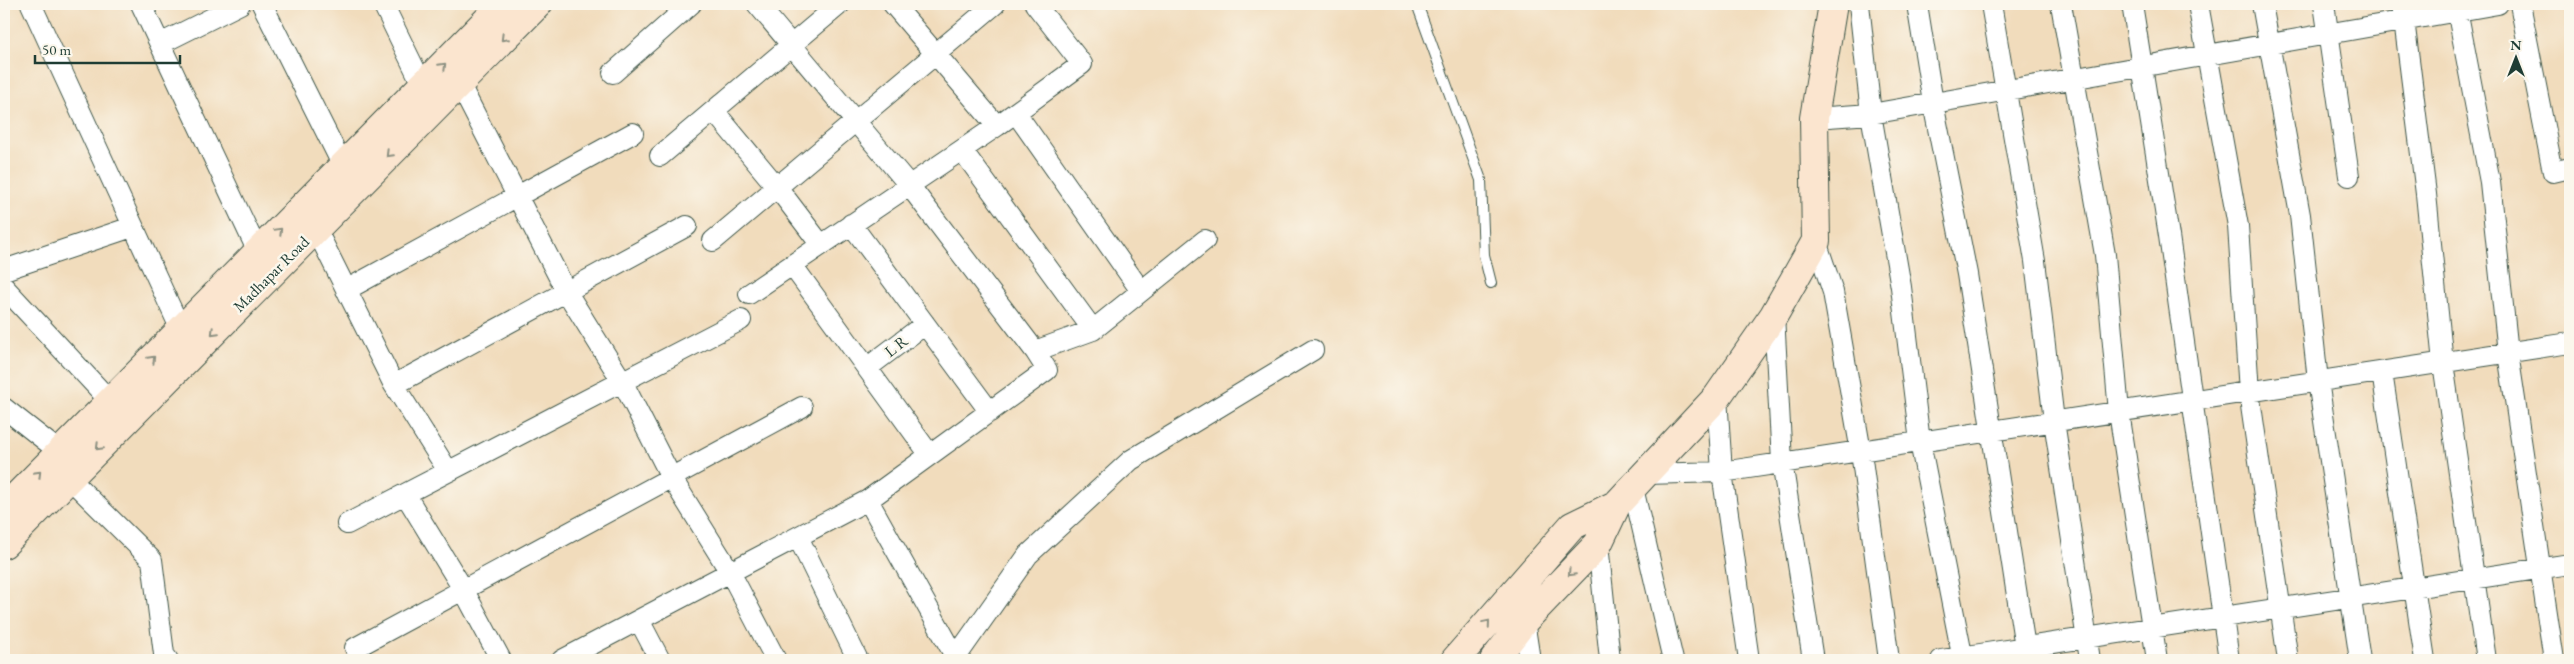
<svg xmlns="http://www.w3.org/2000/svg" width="2574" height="664" font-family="'EB Garamond',serif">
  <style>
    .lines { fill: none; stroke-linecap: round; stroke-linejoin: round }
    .lane-casing { stroke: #3e5548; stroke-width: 12 }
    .street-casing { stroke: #3e5548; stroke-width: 22 }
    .secondary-casing { stroke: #3e5548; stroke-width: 30 }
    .lane { stroke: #fff; stroke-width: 10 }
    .street { stroke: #fff; stroke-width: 20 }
    .secondary { stroke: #fbe5cf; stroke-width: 28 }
    .oneway { stroke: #8d9182 }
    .labels { text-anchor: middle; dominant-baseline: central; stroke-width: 5; stroke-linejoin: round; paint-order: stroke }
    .street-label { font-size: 16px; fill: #1f3d34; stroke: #fbf7ec }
  </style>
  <rect width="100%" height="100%" fill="#fbf7ec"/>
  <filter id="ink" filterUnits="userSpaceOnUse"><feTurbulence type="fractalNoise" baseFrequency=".02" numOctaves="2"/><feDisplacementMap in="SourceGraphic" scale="10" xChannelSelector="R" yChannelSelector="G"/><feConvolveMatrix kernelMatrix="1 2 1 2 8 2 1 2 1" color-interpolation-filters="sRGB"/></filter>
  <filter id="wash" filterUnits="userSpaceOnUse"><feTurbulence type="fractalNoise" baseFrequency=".0096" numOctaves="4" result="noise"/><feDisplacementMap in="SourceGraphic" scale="20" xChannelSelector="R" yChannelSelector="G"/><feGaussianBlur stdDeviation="1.12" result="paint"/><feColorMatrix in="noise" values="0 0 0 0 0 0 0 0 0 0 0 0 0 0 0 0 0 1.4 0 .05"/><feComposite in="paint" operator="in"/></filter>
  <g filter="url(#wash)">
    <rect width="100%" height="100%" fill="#f1dcbc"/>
  </g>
  <g filter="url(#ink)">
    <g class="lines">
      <g class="lane-casing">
        <path id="lane" d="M1417,4L1481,180L1484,255L1491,283"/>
      </g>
      <g class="street-casing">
        <path id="street" d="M31,4L181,330
          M141,4L258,252
          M262,4L343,166
          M383,4L423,86
          M757,4L909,185L1035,351
          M893,4L997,126
          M1859,4L1871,114L1901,287L1920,442L1963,660
          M1917,4L1933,103L1967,274L2027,660
          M1991,4L2035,261L2054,421L2090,660
          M2061,4L2105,255L2119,412L2157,660
          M2132,4L2169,236L2229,660
          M2198,4L2238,226L2249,392L2288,660
          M2262,4L2300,215L2318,381L2360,660
          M2324,4L2349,176
          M2402,4L2426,194L2443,363L2486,660
          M2456,4L2490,182L2508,353L2554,660
          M2520,4L2553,172L2570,168
          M160,44L240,4
          M613,73L691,4
          M459,83L566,291L622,381L671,477L730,572L776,660
          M714,111L777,187L821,245
          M1016,113L1141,291
          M1814,118L1871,114L2498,4
          M962,150L1093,330
          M660,156L840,4
          M851,224L990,412
          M316,229L394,385L448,471
          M713,241L995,4
          M1816,241L1833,292L1861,452L1889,660
          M792,265L930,455
          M4,270L132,227
          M4,287L110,401
          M346,290L633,133
          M749,294L997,126L1082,64L1035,4
          M1774,315L1782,462L1813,660
          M867,368L925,324
          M2382,372L2425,660
          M394,385L687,226
          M1717,397L1722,472L1749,660
          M4,408L60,452
          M1645,474L1722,472L2570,343
          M69,478L152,560L164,654L168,660
          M1633,488L1673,660
          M405,494L463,589L501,660
          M868,500L956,658
          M347,524L741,320
          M798,537L858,660
          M1598,544L1610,660
          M639,620L660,660
          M1524,621L1530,660
          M355,648L802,407
          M562,660L868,500L1047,370L1035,351L1093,330L1205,240
          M954,660L1028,555L1131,460L1313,350
          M1941,660L2570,564"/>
      </g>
      <g class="secondary-casing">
        <path id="secondary" d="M4,509L503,4
          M4,544L538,4
          M1455,660L1572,526L1617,504L1717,397L1774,315L1816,241L1814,118L1833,4
          M1494,660L1524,621L1598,544L1617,504"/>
      </g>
      <use href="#lane" class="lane"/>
      <use href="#street" class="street"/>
      <use href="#secondary" class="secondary"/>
    </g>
    <defs><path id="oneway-chevron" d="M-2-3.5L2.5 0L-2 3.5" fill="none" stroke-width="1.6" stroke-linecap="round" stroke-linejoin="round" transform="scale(1.25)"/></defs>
    <g class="oneway">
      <use href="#oneway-chevron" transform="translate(504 38) rotate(135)"/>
      <use href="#oneway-chevron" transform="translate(443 66) rotate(-45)"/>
      <use href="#oneway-chevron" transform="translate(389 154) rotate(135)"/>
      <use href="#oneway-chevron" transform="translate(279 231) rotate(-45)"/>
      <use href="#oneway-chevron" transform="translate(214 332) rotate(135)"/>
      <use href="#oneway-chevron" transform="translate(152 359) rotate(-45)"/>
      <use href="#oneway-chevron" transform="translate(99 447) rotate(135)"/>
      <use href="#oneway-chevron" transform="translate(38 474) rotate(-45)"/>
      <use href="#oneway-chevron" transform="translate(1571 573) rotate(134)"/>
      <use href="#oneway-chevron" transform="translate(1487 623) rotate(-50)"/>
    </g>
  </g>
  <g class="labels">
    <g class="street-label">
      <text transform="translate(271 274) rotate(-45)">Madhapar Road</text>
      <text transform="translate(896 346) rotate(-38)">L R</text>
    </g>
  </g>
  <rect width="2574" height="664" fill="none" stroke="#fbf7ec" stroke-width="20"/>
  <g transform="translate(2516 58)" stroke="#fbf7ec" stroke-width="4" paint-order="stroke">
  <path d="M0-4L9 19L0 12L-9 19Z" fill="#1f3d34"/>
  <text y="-8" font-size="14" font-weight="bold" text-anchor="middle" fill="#1f3d34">N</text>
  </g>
  <path d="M35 55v8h145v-8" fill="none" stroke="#1f3d34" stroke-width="2.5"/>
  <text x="42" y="55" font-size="15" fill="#1f3d34" stroke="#fbf7ec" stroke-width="4" paint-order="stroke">50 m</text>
</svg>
